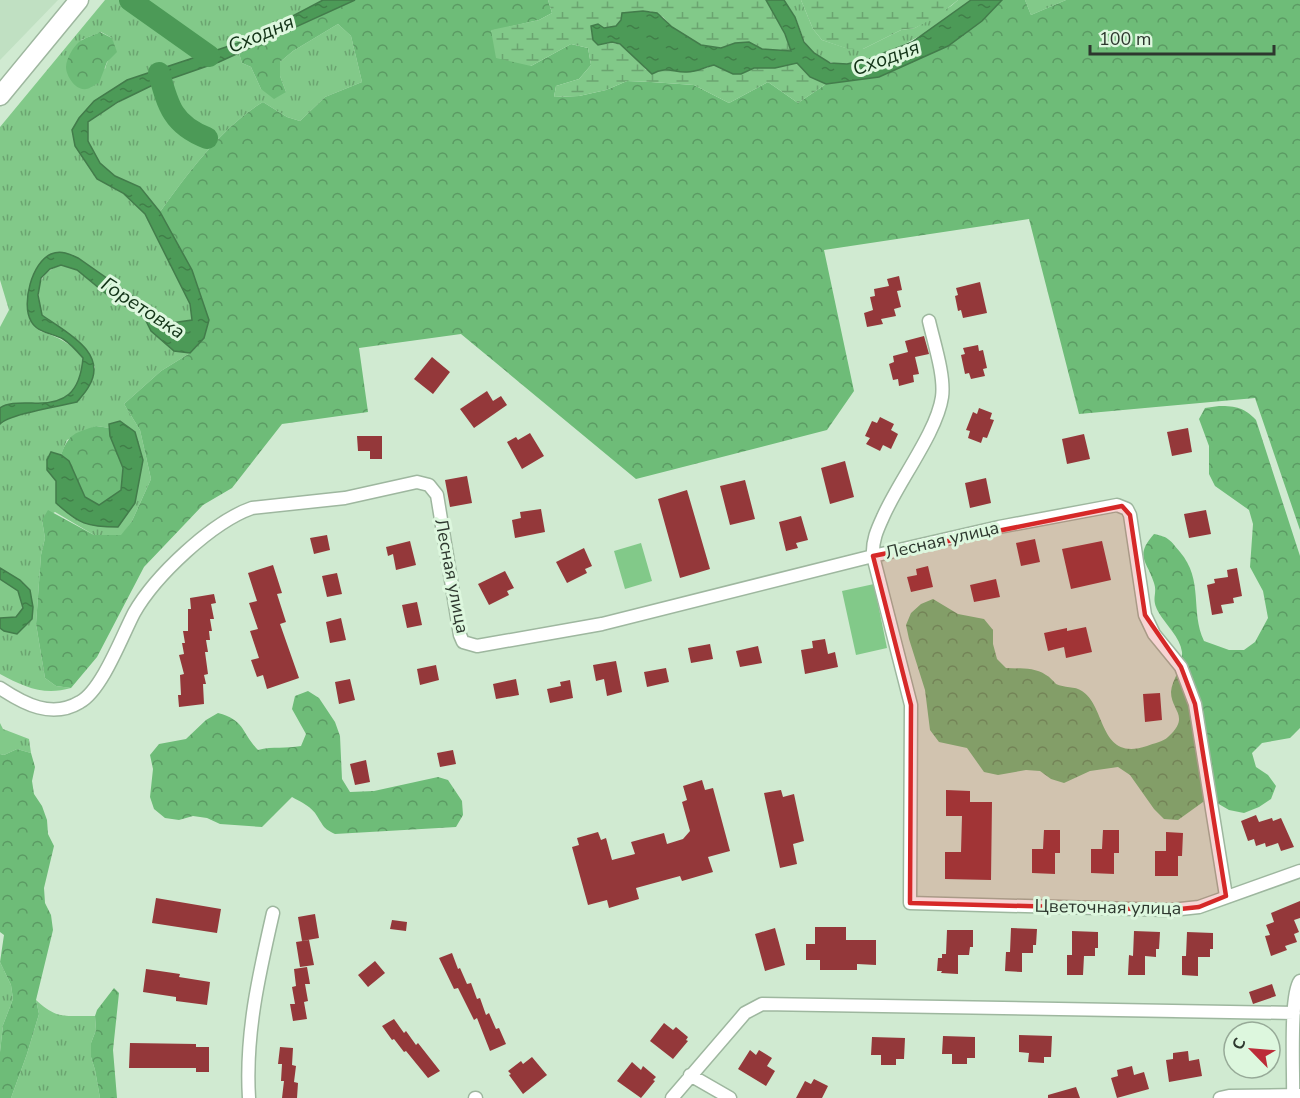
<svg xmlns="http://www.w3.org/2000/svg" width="1300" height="1098" font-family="'Nunito Sans',sans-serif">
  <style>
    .built { fill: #c0e0c2 }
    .grass { fill: url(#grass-tufts); fill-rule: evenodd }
    .forest { fill: url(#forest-crowns) }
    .wetland { fill: url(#wetland-marsh) }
    .pitch { fill: #82c989 }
    .water { fill: url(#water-ripples); stroke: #437c4b; stroke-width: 1.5 }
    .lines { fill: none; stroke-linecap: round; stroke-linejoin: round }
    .river { stroke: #4c9a57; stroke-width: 22 }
    .building { fill: #94383a }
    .minor-casing { stroke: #9eb79f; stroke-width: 15 }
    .secondary-casing { stroke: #9eb79f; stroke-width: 21 }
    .minor { stroke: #fff; stroke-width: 12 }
    .secondary { stroke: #fff; stroke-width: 18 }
    .marked { fill: #d62828; fill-opacity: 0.2; stroke: #d62828; stroke-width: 4.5; stroke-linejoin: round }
    .labels { text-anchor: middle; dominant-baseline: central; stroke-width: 6; stroke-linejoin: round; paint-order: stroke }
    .street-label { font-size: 18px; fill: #2d372e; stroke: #ddf7de }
    .water-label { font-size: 20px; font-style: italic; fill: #113216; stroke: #ddf7de }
  </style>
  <defs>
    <pattern id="grass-tufts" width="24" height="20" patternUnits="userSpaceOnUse" patternTransform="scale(1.5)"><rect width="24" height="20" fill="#82c989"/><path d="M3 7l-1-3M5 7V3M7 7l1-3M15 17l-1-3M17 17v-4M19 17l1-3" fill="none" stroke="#6ba470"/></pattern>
    <pattern id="forest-crowns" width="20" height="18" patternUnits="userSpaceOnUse" patternTransform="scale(1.5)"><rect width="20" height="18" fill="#6ebc78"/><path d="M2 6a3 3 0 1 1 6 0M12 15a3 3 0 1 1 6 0" fill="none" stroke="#5b9a63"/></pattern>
    <pattern id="wetland-marsh" width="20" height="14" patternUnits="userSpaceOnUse" patternTransform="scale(1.5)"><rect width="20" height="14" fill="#82c989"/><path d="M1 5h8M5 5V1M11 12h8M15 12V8" fill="none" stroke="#6ba470"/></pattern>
    <pattern id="water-ripples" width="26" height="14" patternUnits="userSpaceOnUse" patternTransform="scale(1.5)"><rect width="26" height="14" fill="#4c9a57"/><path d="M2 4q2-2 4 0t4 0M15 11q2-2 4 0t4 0" fill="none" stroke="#407e48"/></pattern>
  </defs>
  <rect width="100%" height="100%" fill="#d0ead1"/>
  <path class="built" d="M0,0H58L0,60Z"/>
  <path class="grass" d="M105,0H323L247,40L156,71L79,118L97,179L123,193L145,214L190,304L192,320L171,323L78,258L33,275L27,307L40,331C58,337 71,343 83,358C80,392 66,405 32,403C21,403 8,402 0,408V327L9,310L0,280V127ZM101,32L112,38C116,57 108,55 105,69L81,40Z
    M784,0H801L813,29L822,40L849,49H863L901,30L915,28L951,6L958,0H971C949,23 877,63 846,64C834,65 825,61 816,54C803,45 802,33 796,19C793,12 788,6 784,0Z
    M1025,0H1066L1031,15Z
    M338,24L351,36L362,82L325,97L300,121L287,117L263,102C223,126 187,174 160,212L140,187L115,176L100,163L88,141V122C109,108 129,95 152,85C181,73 211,66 239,53L242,63L251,67L261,89L286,92L280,76V62L293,51Z
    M61,265L77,270L111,298L144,317L151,331L174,351L190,353L161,371L124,404L140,430L151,479L132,521L122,535H94L55,512L42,520L45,538L41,555L36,624L45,678L56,686L71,688C44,696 24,687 0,674V628L5,631L32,619L20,580L0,568V424C9,414 61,406 77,402L95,367L72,336L42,315C37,292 35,274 61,265ZM109,424L118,527L56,503V481L51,452L61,455L67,440L96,426L110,428Z
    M0,579L18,591L23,609L16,617L0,618Z
    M0,723L3,729L29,739L31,753L17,749L4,755L0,754Z
    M0,962L11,985L13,999L3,1025L0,1052Z
    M36,1000C58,1021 68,1015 95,1016L96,1030L91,1043V1057L95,1070L100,1098H11L27,1054L39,1014Z"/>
  <path class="forest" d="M355,0H548L552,13L539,20L491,31L531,66L571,44L588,48L591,65L579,79L556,86L554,97L579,96L606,90L627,81L651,82L694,85L729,103L768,82L798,103L826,84L879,77L982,21L1002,0H1025L1031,15L1066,0H1300V530L1255,398L1079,414L1029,219L824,250L854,391L827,430L636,479L461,334L359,348L368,412L282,424L232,488L203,505L144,567L97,657L71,688L56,686L45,678L36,624L41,555L45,538L42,520L48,510L94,535H121L132,521L151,479L140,430L124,404L161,371L190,353L204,338L192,270L160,212C187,174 223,126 263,102L287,117L300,121L325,97L362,82L351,36L338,24L293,51L280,62V76L286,92L274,99L261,89L251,67L242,63L239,53Z
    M100,32L112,38L117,52L107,62L99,83C95,84 90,89 86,89C76,91 66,76 66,67C66,59 73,47 79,42C84,38 94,35 100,32Z
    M1219,406C1236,406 1245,408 1256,420L1300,556V728L1290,738L1262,743L1252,753L1256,767L1268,775L1276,786L1271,799L1259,807L1244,813L1229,810L1217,803L1203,802L1178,820L1164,819L1154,809L1130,775L1118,767L1090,771L1064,783L1051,779L1040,771L1026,770L998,775L984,772L967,748L939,742L930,730L925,690L909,639L906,625L911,613L921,604L933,599L958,614L984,619L993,630V644L997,659L1006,668C1021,669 1034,667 1046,675C1050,677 1053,681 1056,684C1064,688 1075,686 1082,691C1107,707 1098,762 1147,746C1154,743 1163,742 1168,737C1191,716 1171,711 1171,692C1172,679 1183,668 1182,652C1180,637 1166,625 1159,613C1150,598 1158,595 1154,583C1147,560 1134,557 1154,534C1169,537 1170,540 1180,552C1204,580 1190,611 1204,641L1229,650H1244L1255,642L1268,618L1263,591L1250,567L1253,524L1249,510L1215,486L1209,474V446L1199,419L1205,408Z
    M96,426L110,428V436L123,468L121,490L99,505L85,497L69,461L61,455C69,433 75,433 96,426Z
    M308,691L319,698L335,722L340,736L342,779L350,792L374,791L438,777L448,780L462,801L463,815L456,827L335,834C323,828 324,827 317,816C312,807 301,802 292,797L262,827L220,824L207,818L193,816L179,820L165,818L154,809L150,797L153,769L150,755L159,744L186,739L206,720L218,713C245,720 241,732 258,750C273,746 286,749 301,746L306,734L292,709L295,696Z
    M17,749L31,753L35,767L32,781L34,794L42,806L47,820L48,834L54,846L44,888L45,903L51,915L53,930L36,1000L39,1014L27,1054L11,1098H0V1052L3,1025L13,999L11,985L0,962L4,935L0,932V754L4,755Z
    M114,988L119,993L113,1050L117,1098H100L95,1070L91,1057V1043L96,1030L95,1016L97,1010Z"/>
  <path class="wetland" d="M548,0H766L785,34L792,51L762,49L749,42L735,43L721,48L701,45L672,27L663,17L650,11H643L621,20L617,26L604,28L605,44C623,39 635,56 646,70L665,68L700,70L714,65L741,74L754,68H768L798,63L810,77L826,84L798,103L768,82L729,103L694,85L651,82L627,81L606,90L579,96L554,97L556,86L579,79L591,65L588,48L571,44L531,66L496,58L491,30L539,20L552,13Z
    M801,0H958L939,15L915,28L901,30L863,49H848L822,40L813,29Z"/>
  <path class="pitch" d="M641,543L652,581L625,589L614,551Z
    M874,584L887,648L856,655L842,591Z"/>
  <path class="water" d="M323,0H355L219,62L153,85L118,102L88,122V141L100,163L115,176L140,187L160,212L192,270L209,320L204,338L190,353L174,351L151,331L144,317L111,298L77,270L61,265L50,269L41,278L38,295L42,315C64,331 109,352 89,386C86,392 81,397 77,402C61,406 9,414 0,424V408C8,402 21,403 32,403C66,405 80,392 83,358C77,351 71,344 63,339C52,333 37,333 31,321C21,304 32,262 51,254C61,250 70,254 78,258L171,323L192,320L190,304L145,214L123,193L97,179L75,146L72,130L79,118L94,101L127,80L247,40Z
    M766,0H784L795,17L804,42L814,53L830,63L847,64L869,59L912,42L971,0H1002L982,21L948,46L879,77L826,84L810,77L797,63L775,68H754L741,74H733L714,65C704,67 696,73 685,72C672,72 665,66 652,74L620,44L612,42L598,45L593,40L591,26L598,24L604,28L616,26L621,20L622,13L643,11L657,13L672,27L701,45L721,48L735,43L749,42L762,49L791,51L785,34Z
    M120,421L135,432L143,460L135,503L118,527C87,527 79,524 56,503V481L47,470V460L51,452L61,455L69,461L85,497L99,505L121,490L123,468L110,436L109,424Z
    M0,568L20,580L30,590L33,607L32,619L17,634L4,631L0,628V618L16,617L23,608L18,591L0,579Z"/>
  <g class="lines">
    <path class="river" d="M130,0L209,56
      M159,73C168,106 173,125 207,138"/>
  </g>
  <path class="building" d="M899,276L902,290L897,291L901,307L894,309L896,316L881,319L883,324L867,327L864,313L873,310L870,297L875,296L874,289L889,286L887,279Z
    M980,282L987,313L963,318L961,310L958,311L955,296L958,295L956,288Z
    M924,336L929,354L915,357L919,374L913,375L914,382L899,386L898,379L893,380L889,364L894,362L893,356L908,352L905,341Z
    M978,345L979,351L983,350L987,368L983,369L985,376L971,379L969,373L965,374L961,355L965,354L963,348Z
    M432,357L450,372L433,394L414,379Z
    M487,391L493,401L501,396L507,405L474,428L460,409Z
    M979,408L992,413L990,419L994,420L987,438L983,437L981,443L968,438L970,431L966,430L973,412L977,414Z
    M880,417L894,424L891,430L898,434L891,449L883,445L880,451L866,444L870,438L865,436L872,421L877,423Z
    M1188,428L1192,452L1172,456L1167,432Z
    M530,433L544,456L522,469L507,442L516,437L518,440Z
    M1084,434L1090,459L1067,464L1062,439Z
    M357,436H382V459H370V451H358Z
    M845,461L854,497L830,504L821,468Z
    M467,476L472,503L450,507L445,480Z
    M986,478L991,503L970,508L965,483Z
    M745,480L755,519L730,525L720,486Z
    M687,490L710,569L680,578L658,499Z
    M541,509L545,532L515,538L512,520L521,518L520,512Z
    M1206,510L1211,534L1189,538L1184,514Z
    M801,516L808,540L796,543L798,548L786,551L779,522Z
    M327,535L330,550L314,554L310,538Z
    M1035,539L1040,562L1021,566L1016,543Z
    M410,541L416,565L396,570L393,554L388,556L386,547Z
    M1102,541L1111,580L1071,589L1062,549Z
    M584,548L592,566L585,569L587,573L567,583L556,562Z
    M273,565L282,593L277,594L286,622L280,624L299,678L267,689L263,675L257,677L251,660L259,658L250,631L258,629L249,603L257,601L248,573Z
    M928,566L933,587L911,592L907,577L917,575L916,569Z
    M1237,568L1242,596L1233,598L1234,603L1221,605L1223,613L1212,615L1207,585L1215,583L1214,579L1228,577L1227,570Z
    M505,571L514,588L507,591L509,595L489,605L478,584Z
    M337,573L342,594L327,597L322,576Z
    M996,579L1000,597L974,602L970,585Z
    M214,594L216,603L211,604L214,619H210L212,631H209L210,640H206L208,652H205L208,674L204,675L206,684H203L204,704L179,707L178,695H181L180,675L184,674L179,655L184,654L182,643H185L183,631H188V609H191L190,598Z
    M417,602L422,625L407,628L402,605Z
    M341,618L346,640L330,643L326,622Z
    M1086,627L1092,652L1066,658L1064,647L1048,651L1044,633L1067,628V631Z
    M825,639L828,654L835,652L838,667L805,674L801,650L813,648L812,641Z
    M710,644L713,659L691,663L688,648Z
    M758,646L762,663L740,667L736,651Z
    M616,661L622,692L607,696L604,679L596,681L593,665Z
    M436,665L439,680L420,685L417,669Z
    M666,668L669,682L647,687L644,672Z
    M350,679L355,700L339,704L335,682Z
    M516,679L519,695L496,699L493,684Z
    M570,680L573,698L550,703L547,689L561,686L560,682Z
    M1160,693L1162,720L1145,722L1143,694Z
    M453,750L456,764L440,767L437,753Z
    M366,760L370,782L355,785L350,764Z
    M702,780L705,790L713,788L730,851L708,857L713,872L682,881L680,876L636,888L639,899L609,908L607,900L588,905L572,847L579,845L577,838L598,832L601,840L606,838L612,860L635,854L631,842L664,833L667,844L683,839L690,831L682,802L687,800L683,786Z
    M781,790L783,797L794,794L804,841L793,844L797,864L780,868L764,793Z
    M946,790L970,791V802H992L991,880L945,879V852H961L962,816H946Z
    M1256,815L1259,822L1272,818L1273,821L1281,818L1294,847L1281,851L1278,843L1266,847L1265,843L1256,846L1254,839L1248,841L1241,821Z
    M1044,830H1060V853H1055V874L1032,873V849H1043Z
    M1103,830H1119V853H1114V874L1091,873V849H1102Z
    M1166,832L1183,833L1182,856H1178V876H1155V851H1166Z
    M156,898L221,909L217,933L152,923Z
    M1300,901V918L1294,920L1299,932L1294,934L1297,942L1285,946L1287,950L1271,956L1265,936L1270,935L1266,925L1274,922L1271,913Z
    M315,914L319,938L302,941L298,917Z
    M392,920L407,922L406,931L390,929Z
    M815,927H846V940H876V965L857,964V970H820V960H806V944H815Z
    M775,928L785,965L765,971L755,934Z
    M1011,928L1037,929L1036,945H1033V953H1022V972L1005,971L1006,952H1010Z
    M947,930H973V947H970L969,955H958V974L941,973L942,971H937L938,958H942V954H946Z
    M1072,931L1098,932V948H1095V956H1084L1083,975H1067V955H1072Z
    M1134,931L1160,932L1159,949H1156V957L1145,956V975H1128L1129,955L1133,956Z
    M1187,932L1213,933V949H1210V957H1198V976L1182,975V956H1186Z
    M309,940L314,965L300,967L296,942Z
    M452,953L458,969L460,968L467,984L471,983L477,999L480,998L486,1015L489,1013L496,1029L499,1028L506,1044L490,1051L477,1018L474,1020L458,988L454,989L439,958Z
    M375,961L385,973L368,987L358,975Z
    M307,967L310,984H305L308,1001L304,1002L307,1019L293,1021L290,1004H295L292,987L296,986L294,969Z
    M146,969L180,974L179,977L210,982L207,1005L176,1001V997L143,992Z
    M1272,984L1276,996L1253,1004L1249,992Z
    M394,1019L404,1033L406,1031L416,1045L418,1043L440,1071L428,1078L406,1051L404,1052L394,1039L392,1040L382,1026Z
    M664,1023L673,1030L676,1027L688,1037L686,1040L688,1041L673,1059L650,1041Z
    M1019,1035L1052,1036L1051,1057H1044V1063L1028,1062L1029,1053L1019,1052Z
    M943,1036L975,1037V1058H967V1064H952V1054H942Z
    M872,1037L905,1038L904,1059H896V1065H881V1055H871Z
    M130,1043L196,1044V1047H209V1072H196V1068H129Z
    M280,1047L293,1048L292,1065L296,1066L294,1082L298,1083L297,1098H282L284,1081H281L282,1064H278Z
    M750,1050L756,1055L759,1050L772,1058L767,1066L775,1071L766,1086L738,1069Z
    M1188,1051L1189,1061L1199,1059L1202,1076L1169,1082L1166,1060L1173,1059V1053Z
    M532,1057L547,1075L523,1094L509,1075L511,1074L508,1071L521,1061L523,1064Z
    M632,1062L641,1070L643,1066L656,1077L653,1080L655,1081L641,1098L617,1081Z
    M1132,1066L1134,1075L1144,1072L1149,1089L1117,1098L1111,1078L1118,1076L1117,1070Z
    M814,1079L828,1086L822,1098H796L805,1081L811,1084Z
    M1076,1087L1080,1098H1048V1095Z"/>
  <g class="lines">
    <g class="minor-casing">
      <path id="minor" d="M929,321C934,343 945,376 942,397C937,432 898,482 883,517C877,530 872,541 873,556L911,705L910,903L1171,910L1199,907L1300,871
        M0,688C24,704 52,719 80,702C102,690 122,636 134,613C155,576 212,522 252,508L345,498L417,482L429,485L437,495L460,635L463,642L477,646L602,624L873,556L999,527L1117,505L1127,509L1130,515L1145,615L1154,634L1181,667L1195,704L1226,896
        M690,1075L730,1098
        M249,1098C245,1035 259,974 273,913
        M475,1098H476
        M672,1098L745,1013L762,1004L1294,1013
        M1220,1098L1229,1096L1299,1095
        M1293,1098C1294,1076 1289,995 1300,981"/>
    </g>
    <g class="secondary-casing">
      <path id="secondary" d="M0,96L79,0"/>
    </g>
    <use href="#minor" class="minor"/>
    <use href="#secondary" class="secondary"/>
  </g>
  <path class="marked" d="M1122,506L1130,515L1145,615L1181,667L1195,704L1226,896L1199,907L1171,910L910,903L911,705L873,556Z"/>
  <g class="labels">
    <g class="street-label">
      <text transform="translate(942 540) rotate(-13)">Лесная улица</text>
      <text transform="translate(452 576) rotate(79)">Лесная улица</text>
      <text transform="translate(1108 907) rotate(1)">Цветочная улица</text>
    </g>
    <g class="water-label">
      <text transform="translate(261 34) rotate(-23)">Сходня</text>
      <text transform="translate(886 58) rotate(-20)">Сходня</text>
      <text transform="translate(143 308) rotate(33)">Горетовка</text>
    </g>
  </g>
  <g transform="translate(1252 1050) rotate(295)"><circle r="28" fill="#ddf7de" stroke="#97aa98" stroke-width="1.5"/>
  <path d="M0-4.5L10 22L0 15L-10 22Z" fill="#bc2c39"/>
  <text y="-9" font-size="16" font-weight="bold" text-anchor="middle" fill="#2d372e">С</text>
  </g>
  <path d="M1090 45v9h184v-9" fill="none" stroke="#2d372e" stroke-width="3"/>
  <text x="1099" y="45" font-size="18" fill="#2d372e" stroke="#ddf7de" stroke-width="4.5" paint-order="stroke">100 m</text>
</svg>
